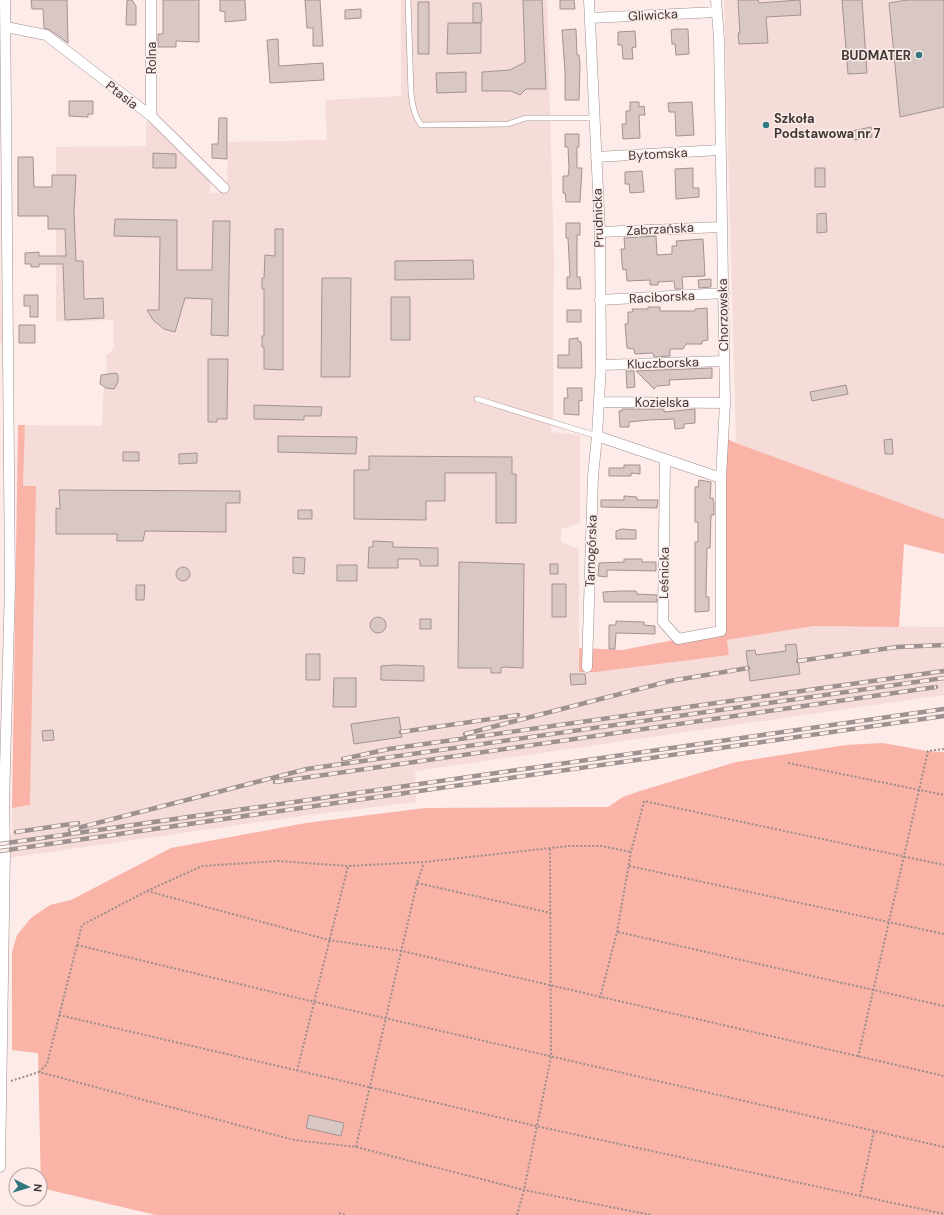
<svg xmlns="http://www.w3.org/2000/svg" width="944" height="1215" font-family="'DM Sans',sans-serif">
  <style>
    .built { fill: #f6dcd8 }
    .green { fill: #fab3a7 }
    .building { fill: #d8c7c4; stroke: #a39390 }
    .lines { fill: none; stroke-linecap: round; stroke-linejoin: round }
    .service-casing { stroke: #9f8f8c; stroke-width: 6 }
    .minor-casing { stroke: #9f8f8c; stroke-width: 11 }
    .path { stroke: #9a8e8c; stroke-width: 2; stroke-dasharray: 2 2; stroke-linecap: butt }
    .service { stroke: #fff; stroke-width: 5 }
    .minor { stroke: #fff; stroke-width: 10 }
    .rail-casing { stroke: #9e9290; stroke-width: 4.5 }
    .rail { stroke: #fcebe8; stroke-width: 3; stroke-dasharray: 9; stroke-linecap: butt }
    .poi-dot { fill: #2f7880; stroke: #fcebe8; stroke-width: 1.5 }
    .labels { text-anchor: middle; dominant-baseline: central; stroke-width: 3; stroke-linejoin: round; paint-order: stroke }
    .street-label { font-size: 13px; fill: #403938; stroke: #fcebe8 }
    .poi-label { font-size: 13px; font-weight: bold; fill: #403938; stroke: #fcebe8; text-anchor: end }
  </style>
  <rect width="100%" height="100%" fill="#fcebe8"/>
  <path class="built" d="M401,0H547L554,258L553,417L551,432L580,435V523L561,529V542L579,549V672H596L729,655L727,640L814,626L944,627V695L415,771L416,802L294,817L0,859V837L12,835V808L30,805L35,486H23L25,425L102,426L103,396L107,370L106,355L110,353L114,347L113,320L56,322V147L146,146V122L153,124L211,181L210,193H218L227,181L228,142L327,140L325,100L401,96Z
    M724,0H944V519L736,443Z
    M0,244L2,341L0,344Z"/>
  <path class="green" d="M18,425H25L23,486H36L30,805L12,808Z
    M723,437L736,443L944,519V554L904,544L899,627L814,626L727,640L729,655L596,672H579V648L622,650L721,631Z
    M883,743L927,751L944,752V1215H156L41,1188L38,1053L12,1050V952L17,935L31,918L50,905L71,900L171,848L306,823L425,808L608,807L623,797L640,791L736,762L846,745Z"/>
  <path class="building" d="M31,0H67L68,43L50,30L44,28L43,9H32Z
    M127,0H132L136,6V25H126Z
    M163,0H199V42L176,41V47H158V34H163Z
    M220,0H245L246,20L225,22V12L220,11Z
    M305,0H320L323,46H313V28H307Z
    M523,0H542L546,89H526L520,95L511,91H482V72L510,70L525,62Z
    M560,0H574L575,9H560Z
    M738,0H758L759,3L800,0L801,15L766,17L768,43L739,44L738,33H740Z
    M842,0H862L867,73L848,74Z
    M907,0H944V107L900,117L889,3Z
    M418,2H429V54H418Z
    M473,3H481L482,22L473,23Z
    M361,9V18L345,19V10Z
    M448,23H481V53L447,54Z
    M576,29L577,55H579L580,64L579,100H565V71L562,30Z
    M675,29H688L689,54L676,55L675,44H672L671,30Z
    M635,31L636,47L632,48L633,59H623L622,45H618V32Z
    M278,39L279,66L323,63L324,80L270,83L267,40Z
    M466,72V92L437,93L436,73Z
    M69,101H93V114H88V117L69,116Z
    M630,102H639V107L644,106L645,115H639L640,138L623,139L622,124H626V111H630Z
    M692,102L694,135L676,136L675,112H669L668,103Z
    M219,118H227V159L212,158V144H218Z
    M871,127L872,137L854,140L852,131Z
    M565,134H579V147H577V168H582L580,202H566L565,193H563V176H568L569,168L568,147H565Z
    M153,153L176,154V168H153Z
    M18,157H33L34,187H52V175H76L74,213L76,261H83L84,299L103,298L104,318L65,320L63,264H39V267H31V264H25V253L39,252V256H66L65,229H48V216H18Z
    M693,168V188H699V197L676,199L675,169Z
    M815,168H825V187H815Z
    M642,171L644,192L630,193L629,184H625V172Z
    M826,213L827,232L817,233V214Z
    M115,219L177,220V270H212L213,221H230L228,336L211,335L212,299L185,298L175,332L164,329L153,320L147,310H159L160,237L114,236Z
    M566,223H580V235H577V277H580L581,289H567V277H570L568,238H566Z
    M275,229H283V370L264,369V347H262V336H264V289H262V278H264L265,255L275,256Z
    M656,236L657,255L672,254V246H677L676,241L703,239L705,276L682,277L683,289H675L674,281L658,282V285H650V280L627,281L626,269L623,270L622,263L621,249H625L624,238Z
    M473,260L474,279L395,280V261Z
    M322,278H351L350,377H321Z
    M711,279V287L699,288L698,280Z
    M24,295H38V317H30V306H24Z
    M391,297H410V340H391Z
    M648,307H660V311H695V309L707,308L708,340L702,341V344H686L683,349H670V356L654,357L653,353L635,354L634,349L627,348L625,324H628V312H633L632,309H648Z
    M567,310H581V322H567Z
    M19,325H35V343H19Z
    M578,338V341L581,342L582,368H558V355H569V339Z
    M208,359H228L227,419H217V422H208Z
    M712,368V378L669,380L670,385L657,386L654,389L636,371Z
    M626,371H634L635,387L627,388Z
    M116,373L118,375V382L114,389L106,388L100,384L101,375Z
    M846,385L848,394L812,401L810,392Z
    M567,388H582V401L579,400V415L564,414V398H568Z
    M254,405L322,407L321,416H304V420L254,419Z
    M622,409H664V412L695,409V423L684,424V428L675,429L674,419L649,420L629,422V427H620L619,411H622Z
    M278,436L357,437L356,454L278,452Z
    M892,439L893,454H885L884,440Z
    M123,452H139V461H123Z
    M197,453V463L179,464V454Z
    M369,456L512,457V474H516V523H496V473H445V501H426V520L354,519V470H369Z
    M624,465H640V474L631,473V476H609V468H624Z
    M699,480L711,482L710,498H713L714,503V515H711L710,548H707L706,597H709V611L695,612V542H698V522H695V487H698Z
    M59,490L240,491V503H226V532L145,531L143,541H117V534H56V508L60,509Z
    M624,496L637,497V500H658L657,508L601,507V500H624Z
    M298,510H312V519H298Z
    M622,529L636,530V539H616V531Z
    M373,541L393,542V547L438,548V566H420V561L417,559H398V568H368L369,547H373Z
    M293,557L305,558L304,574L293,573Z
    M624,559H642V562H656V571L607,570V577L598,576L599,563L624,562Z
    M459,562L524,564L523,668L504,667L501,668V673H491V668H458Z
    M550,564H558V574H550Z
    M337,565H357V581H337Z
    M176 574a7 7 0 1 1 14 0a7 7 0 1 1-14 0Z
    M552,584H566V617H552Z
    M136,585H145L144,600H136Z
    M621,591H636L637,594L657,595V602H604L603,592Z
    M370 625a8 8 0 1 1 16 0a8 8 0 1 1-16 0Z
    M420,619H431V629H420Z
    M616,621L644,622V625L655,626V634L616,633L615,649H609V625H616Z
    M796,644L800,674L750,681L746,651L755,650L756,655L786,651L785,645Z
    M306,654H320V680H306Z
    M395,665L424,666V681L381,680V666Z
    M570,674H585L586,684L571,685Z
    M334,678H356V707H333Z
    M399,717L402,737L354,744L351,724Z
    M53,730L54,740L43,741L42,731Z
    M309,1115L344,1123L341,1136L306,1128Z"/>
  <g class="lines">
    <g class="service-casing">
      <path id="service" d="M408,0L411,93C412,105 414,115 421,125L508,124L526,118H595
        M477,399L597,436"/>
    </g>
    <g class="minor-casing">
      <path id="minor" d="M590,18L717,12
        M6,27L46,35L151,116L224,188
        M151,116V0
        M596,157L720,150
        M600,232L721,227
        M600,300L724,293
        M601,365L724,361
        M600,402L725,403
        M597,436L721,478
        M665,459L663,622L678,639L721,631V478L725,403L719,39L716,0
        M587,667L593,476L597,436L601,365L600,232L589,0
        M0,1167L5,850L4,803L10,586L5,0"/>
    </g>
    <path class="path" d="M788,763L944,795
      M629,866L944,934
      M417,883L551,913
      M147,891L329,940L402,951L944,1076
      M618,932L944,1006
      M77,945L285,995L944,1147
      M600,998L617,932L631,852L644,801L944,865
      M59,1015L536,1126L944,1214
      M858,1057L928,751L944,749
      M297,1071L348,866
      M39,1072L47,1064L82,925L147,891L202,866L278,861L348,866L424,862L569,846H601L631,852
      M11,1081L39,1072L294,1140L356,1147L524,1190L651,1215
      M356,1147L417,883L424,863
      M860,1196L874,1131
      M339,1213L346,1215
      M517,1215L524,1190L551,1057L550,847"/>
    <use href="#service" class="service"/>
    <use href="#minor" class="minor"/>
    <g class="rail-casing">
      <path id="rail" d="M798,661L897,647L944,645
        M401,732L518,715
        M465,734L670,681L748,668
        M343,759L389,749L944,671
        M275,782L936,687
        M70,830L307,769L944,678
        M16,832L78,823
        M0,844L944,709
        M0,851L944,716"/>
    </g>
    <use href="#rail" class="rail"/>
  </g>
  <g class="poi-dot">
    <circle cx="919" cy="55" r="4"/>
    <circle cx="766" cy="125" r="4"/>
  </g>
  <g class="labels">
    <g class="street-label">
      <text transform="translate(653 15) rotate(-3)">Gliwicka</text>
      <text transform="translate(151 58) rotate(-90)">Rolna</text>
      <text transform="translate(122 95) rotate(38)">Ptasia</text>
      <text transform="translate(658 154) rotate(-3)">Bytomska</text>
      <text transform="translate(598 218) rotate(-92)">Prudnicka</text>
      <text transform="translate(660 229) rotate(-3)">Zabrzańska</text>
      <text transform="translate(662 297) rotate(-3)">Raciborska</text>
      <text transform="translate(723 315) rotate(-91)">Chorzowska</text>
      <text transform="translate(663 363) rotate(-2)">Kluczborska</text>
      <text x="662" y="402">Kozielska</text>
      <text transform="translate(591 551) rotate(-88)">Tarnogórska</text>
      <text transform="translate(664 573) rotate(-89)">Leśnicka</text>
    </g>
    <g class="poi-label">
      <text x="911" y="55">BUDMATER</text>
      <text x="774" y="118" text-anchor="start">Szkoła<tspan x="774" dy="15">Podstawowa nr 7</tspan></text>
    </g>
  </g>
  <g transform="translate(28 1187) rotate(95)"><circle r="19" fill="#fcebe8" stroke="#b1a4a2"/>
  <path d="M0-3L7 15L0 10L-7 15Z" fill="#2f7880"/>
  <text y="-6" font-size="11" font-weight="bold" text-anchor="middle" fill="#403938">N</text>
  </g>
</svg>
